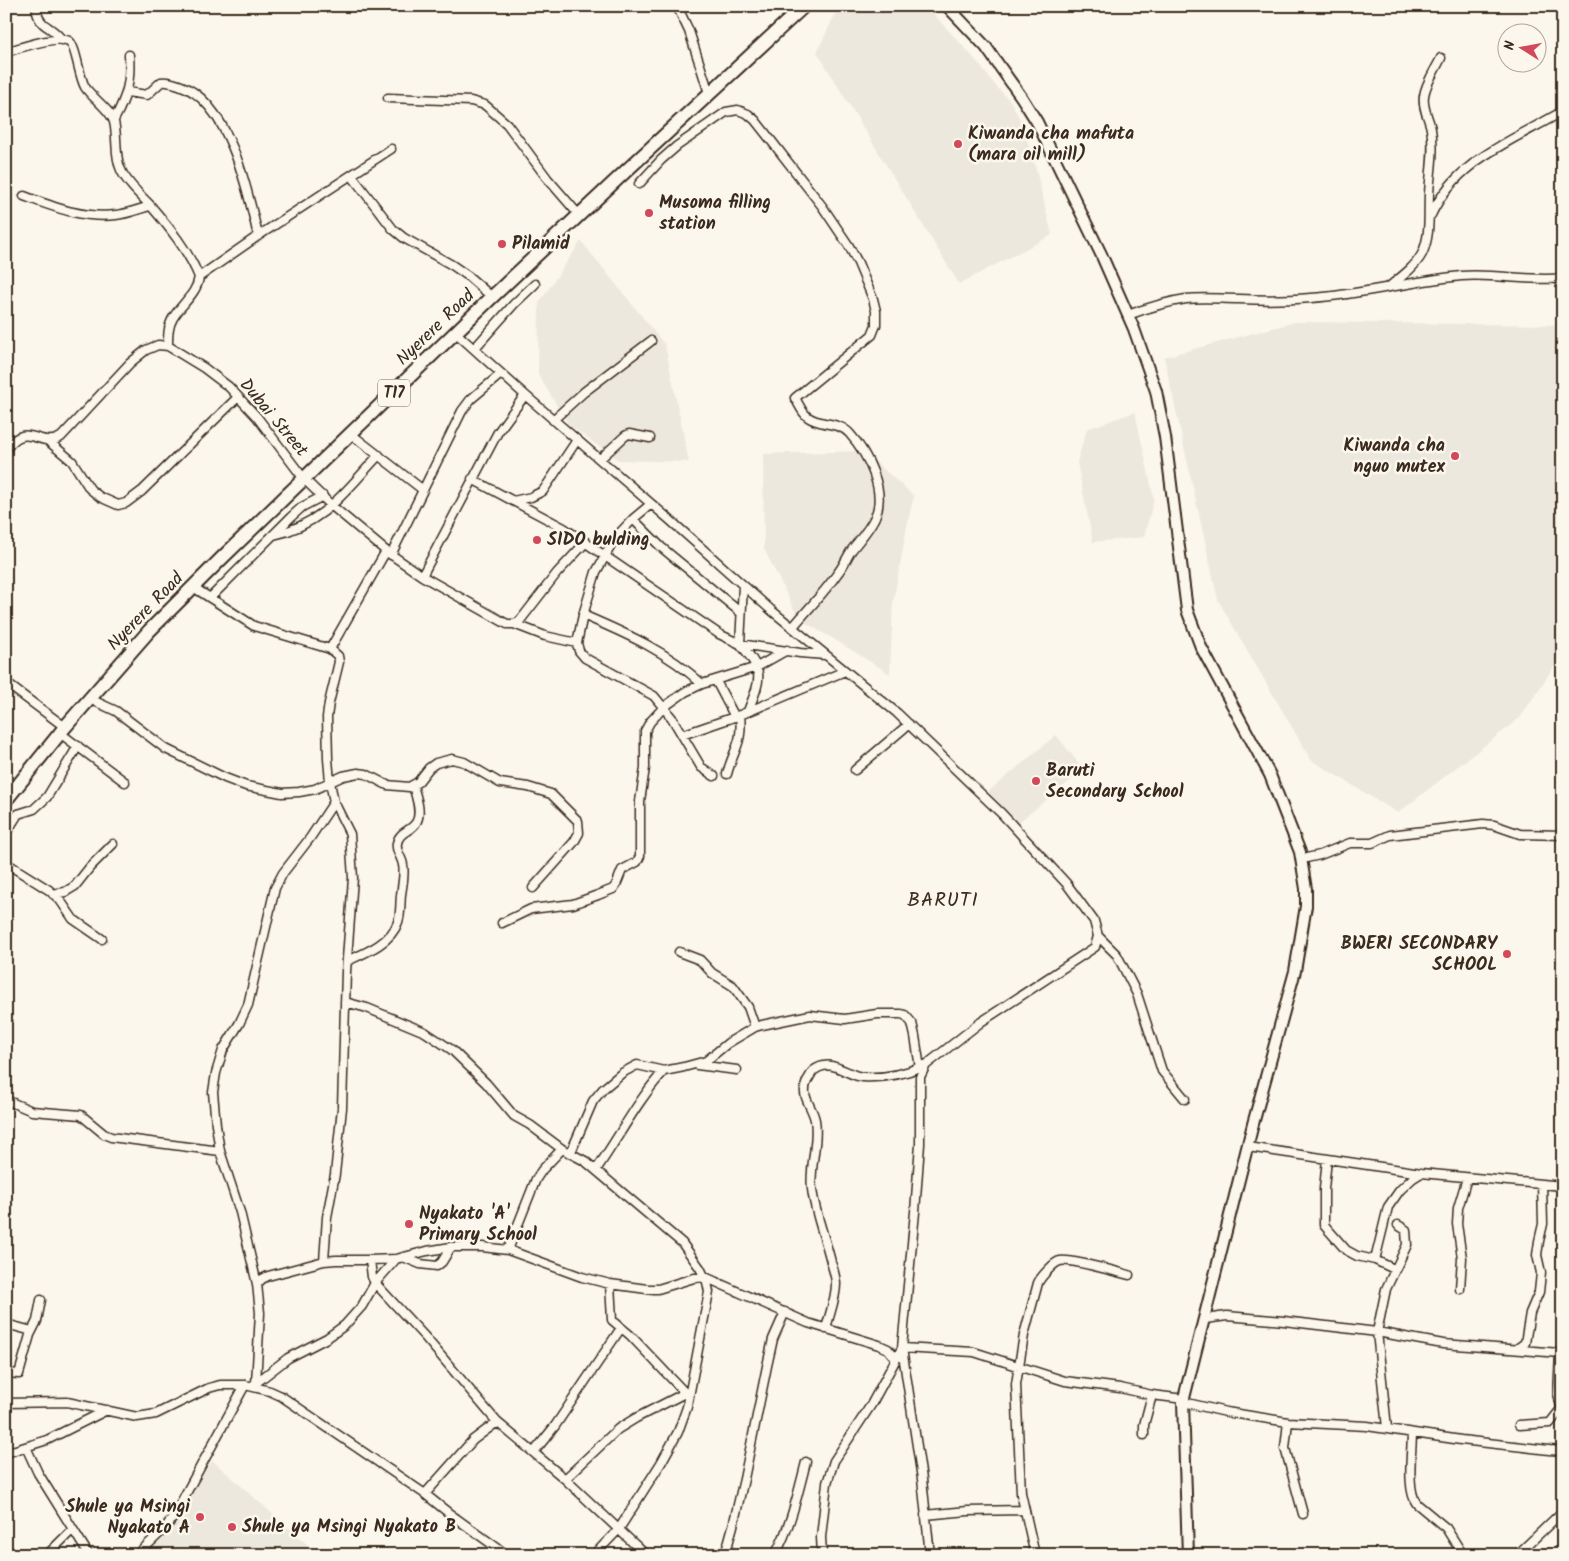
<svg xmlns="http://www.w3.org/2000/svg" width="1569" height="1561" font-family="Kalam,sans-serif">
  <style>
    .built { fill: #ede8dd }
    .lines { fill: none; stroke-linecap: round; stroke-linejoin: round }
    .minor-casing { stroke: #3b2a1e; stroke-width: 11 }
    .tertiary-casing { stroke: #3b2a1e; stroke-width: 14 }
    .primary-casing { stroke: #3b2a1e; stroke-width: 16 }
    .minor { stroke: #fbf7ec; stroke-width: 8 }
    .tertiary { stroke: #fbf7ec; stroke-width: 10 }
    .primary { stroke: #fbf7ec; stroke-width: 12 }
    .poi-dot { fill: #d1495b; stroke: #fbf7ec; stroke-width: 2 }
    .labels { text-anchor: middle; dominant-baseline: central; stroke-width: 5; stroke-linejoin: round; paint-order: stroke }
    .shield { fill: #fbf7ec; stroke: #75685c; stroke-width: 1 }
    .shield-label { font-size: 16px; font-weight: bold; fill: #3b2a1e }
    .poi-label { font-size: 18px; font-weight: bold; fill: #3b2a1e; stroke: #fbf7ec; text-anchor: start }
    .street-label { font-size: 18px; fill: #3b2a1e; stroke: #fbf7ec }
    .quarter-label { font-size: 20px; letter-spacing: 1px; fill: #3b2a1e; stroke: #fbf7ec }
  </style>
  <rect width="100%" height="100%" fill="#fbf7ec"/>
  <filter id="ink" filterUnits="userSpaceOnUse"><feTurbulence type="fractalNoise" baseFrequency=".02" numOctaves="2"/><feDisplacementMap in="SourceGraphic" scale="10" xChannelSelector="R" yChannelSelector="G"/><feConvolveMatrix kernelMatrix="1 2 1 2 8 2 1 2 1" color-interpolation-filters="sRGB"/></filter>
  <g filter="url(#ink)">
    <path class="built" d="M839,6H926L974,58L995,85L1011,102L1022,123L1035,165L1052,235L959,284L817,52Z
      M581,241L665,345L689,462L618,460L568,424L538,374L539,303Z
      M1295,322L1563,325V653L1520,718L1398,813L1311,760L1218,600L1164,357Z
      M1135,412L1154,499L1144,537L1093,542L1077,462L1087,429Z
      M863,451L914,496L908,521L893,603L890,674L837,641L799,619L764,549L763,454Z
      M1056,735L1084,770L1015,825L988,792Z
      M213,1461L319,1555H132Z"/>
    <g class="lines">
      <g class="minor-casing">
        <path id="minor" d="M36,6C38,29 51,24 62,40
          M677,6L689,31L709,93
          M6,52C19,48 57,35 69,41C76,46 79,77 85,87C92,98 111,110 114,122C118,138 114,155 121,170C127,183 140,195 150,205C169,227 188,250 199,277C197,294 181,304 173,318C168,326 168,336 168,346
          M127,92L147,95L161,82C167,81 173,83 179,85C229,101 248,191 258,236
          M388,98L471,101L485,105L507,124L547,178L579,215
          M114,120C127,96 131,82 129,55
          M352,176L393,229L404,238L452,265L468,276L492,297
          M639,184L661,160L677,146L726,112L738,110L748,114L755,120L770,139L822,206L849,246L858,263L873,299L876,311V325L872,335L795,398C799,404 802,413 808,417C820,426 839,421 850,434C867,453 887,491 875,517C869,530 859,540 851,551C846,559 843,567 837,574C824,593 808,609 793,627
          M24,196C54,207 83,219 116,215C127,214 139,209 150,206
          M1431,215C1457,159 1513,141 1563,111
          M199,277L258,236L391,149
          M1390,286C1401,277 1415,267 1422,254C1431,235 1428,215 1429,194C1430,173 1435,151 1431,129C1429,118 1422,108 1424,96C1425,84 1436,69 1441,58
          M1128,315C1147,308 1166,302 1186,299C1204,297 1221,299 1239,299C1263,300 1287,300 1311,298C1361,295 1411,281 1461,276C1495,273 1529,282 1563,278
          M455,332L525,395L670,520L771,610L897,713L1002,814L1066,883L1094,921L1098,936L1117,955L1137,994L1162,1071L1185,1099
          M474,349L514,304L535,284
          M553,420L584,392L651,341
          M351,434L423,490
          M47,440L72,461L90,489L100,497L118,505L126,503L142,491L238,397
          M6,449C28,419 39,450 61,437L130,363L146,350L158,345L168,346L204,368L229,387L257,417L304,479L332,506L386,551L422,576L507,624H514L519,622L557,573L586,542
          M600,459L625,436L629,434L650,438
          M472,479L564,528L719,634L740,644L800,653L825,655
          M513,501L531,497L543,491L577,440
          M651,504L633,519L616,537L596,572L583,615L577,643L579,651L585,658L654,696L672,718L701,767L714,776
          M633,519L661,547L740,612
          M273,535C323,525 346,490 379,455
          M391,555L462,411L471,399L501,374
          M422,576L498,432L525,395
          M743,585L740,644C765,672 761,678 748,711
          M193,587L254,626L330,649L338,656L339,662L329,703L327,717L328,759L330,782L334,802L350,834L353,878L346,972L342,1108L335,1174L327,1217L324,1261L268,1276L262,1279L257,1284L260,1313L256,1383
          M210,598L291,517L302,507L323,496
          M583,615C627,634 667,651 702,684
          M514,624L545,636L577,643
          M330,649L386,551
          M716,681L735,717
          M6,683L65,727
          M90,699L116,711L166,749L225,778L246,786L282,793L299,792L315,789L343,776L358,773L366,774L387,785L409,787L418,782L429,768L436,763L452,759L464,762L500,783L528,787L551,794L578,821L579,833L574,842L533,888
          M60,733L125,782
          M682,735L740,715L845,671
          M855,770L909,724
          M727,774C734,748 743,744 740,715
          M6,833L18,814L34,809L47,797L78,746
          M1302,859L1320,855L1350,843H1372L1390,835L1483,824L1494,825L1520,834L1563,835
          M6,863L49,890L60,900L73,919L102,939
          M53,894L65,892L75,886L90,867L113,844
          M502,923L531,909L573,904L598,895L613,889L616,885L622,870L637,862L640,856V801L645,768V731L650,722L664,707L685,692L702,684L757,667L787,650
          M679,952L700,960L712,973L733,986L748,1007L755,1027
          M347,961C365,953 391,943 398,922C401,914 400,904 401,895C402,886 405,874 403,865C402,857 395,851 397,843C399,832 410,831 415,824C423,815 416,796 413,786
          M345,1002L367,1008L425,1032L452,1050L486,1083L514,1116L530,1125L562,1149L585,1161L682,1243L700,1268L707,1282L709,1292L687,1407L678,1432L661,1463L619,1529L594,1555
          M697,1065L737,1070
          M6,1100L32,1111L81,1115L104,1134L111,1137L220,1151
          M1248,1147L1421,1173L1563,1186
          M571,1152L593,1101L603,1089L622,1073L637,1065L664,1071L684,1067L706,1061L728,1043L755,1027L762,1025L810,1015L845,1019L877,1014H901L905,1015L912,1023L915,1036L920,1068
          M1327,1159L1324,1189V1225L1346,1250L1357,1256L1375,1260L1394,1269
          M596,1170C619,1137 637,1101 664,1071
          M508,1250L536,1179L542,1170L562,1149
          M403,1257L420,1264L437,1266L442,1262L451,1247
          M370,1260L396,1259
          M1375,1260L1388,1207L1400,1190L1413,1178L1421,1173
          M324,1261L336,1260H370L372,1277L375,1283L425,1337L497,1422L565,1479L646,1555
          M257,1284L240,1212L220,1151L216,1125L213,1092L216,1073L223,1050L239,1024L248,1005L275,888L283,873L310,838L334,802
          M610,1284L612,1320L630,1335L688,1396
          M1460,1289L1462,1258L1457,1224L1458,1208L1467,1178
          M1205,1319L1227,1316L1284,1321L1377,1332L1443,1344L1560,1353L1563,1351
          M6,1324L32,1331
          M826,1329C829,1315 836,1299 836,1284C836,1277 833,1269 831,1262C825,1237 815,1214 812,1189C809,1166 819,1143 815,1120C812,1105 800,1097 807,1081C809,1078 811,1074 813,1071C832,1056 846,1076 863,1077C884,1078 903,1075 922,1066
          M1518,1348L1525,1343L1530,1313L1539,1292L1541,1273L1537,1255L1539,1241L1543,1224L1542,1184
          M1560,1353L1558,1394L1563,1415
          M6,1373L19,1374L30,1335L37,1321L41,1300
          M252,1386L288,1358L327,1338L345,1325L362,1306L375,1283L396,1259L427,1251L451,1247H482L508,1250L582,1277L610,1284L647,1289H658L694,1278L705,1277L808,1323L879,1345L888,1349L896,1359
          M1183,1402L1226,1412L1288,1422L1367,1426L1461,1440L1549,1450L1563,1451
          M6,1403L67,1402L137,1417L156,1414L209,1388L220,1385H245L270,1391L281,1396L425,1494L450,1514L507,1555
          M1288,1422L1285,1448L1303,1514
          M1519,1425L1550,1423L1561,1409
          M1387,1428L1377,1332L1386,1289L1407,1245L1406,1230L1398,1225
          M1412,1433C1412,1452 1406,1490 1417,1504L1446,1528L1463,1555
          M1144,1435V1425L1152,1395
          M26,1447L38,1473L89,1555
          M534,1452L555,1426L621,1328
          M6,1453L47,1440L107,1410
          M565,1479L618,1429L636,1418L685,1393
          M425,1494L473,1440L497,1422
          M925,1515L968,1511L1025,1510
          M47,1555L73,1529
          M137,1555L165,1528L172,1519L245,1385
          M725,1555L733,1526L744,1479L767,1366L773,1339L785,1312
          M775,1555C791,1526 798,1493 806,1462
          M822,1555L821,1537L827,1483L834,1461L871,1405L902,1348L974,1352L1065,1381L1120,1388L1152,1395L1184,1399
          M930,1555L922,1479L902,1348L915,1212L920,1144V1077L926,1065L981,1022L1095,947L1098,936
          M1035,1555L1021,1493L1016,1384L1024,1335L1038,1283C1040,1278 1054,1262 1060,1261C1068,1258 1118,1272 1129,1275
          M1517,1555L1563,1511"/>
      </g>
      <g class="tertiary-casing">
        <path id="tertiary" d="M947,6L986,47L1022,98L1037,122L1101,254L1134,329L1156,391L1165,437L1187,610L1201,647L1270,775L1300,852L1306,889V906L1295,971L1253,1124L1183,1402L1188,1555"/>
      </g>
      <g class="primary-casing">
        <path id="primary" d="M6,800L65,727L149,631L223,557L492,297L627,170L804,6"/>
      </g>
      <use href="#minor" class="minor"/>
      <use href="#tertiary" class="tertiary"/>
      <use href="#primary" class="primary"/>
    </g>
  </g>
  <g class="poi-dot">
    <circle cx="958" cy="144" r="5"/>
    <circle cx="649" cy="213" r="5"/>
    <circle cx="502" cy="244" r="5"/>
    <circle cx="1455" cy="456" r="5"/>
    <circle cx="537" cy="540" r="5"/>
    <circle cx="1036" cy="781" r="5"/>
    <circle cx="1507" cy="954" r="5"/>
    <circle cx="409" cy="1224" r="5"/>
    <circle cx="200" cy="1517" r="5"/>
    <circle cx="232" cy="1527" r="5"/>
  </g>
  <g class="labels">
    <rect class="shield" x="378" y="379.5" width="32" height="27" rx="4"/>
    <g class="shield-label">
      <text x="394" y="393">T17</text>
    </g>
    <g class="poi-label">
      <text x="968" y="134">Kiwanda cha mafuta<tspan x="968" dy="21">(mara oil mill)</tspan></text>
      <text x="659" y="203">Musoma filling<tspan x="659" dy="21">station</tspan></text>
      <text x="512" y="244">Pilamid</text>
      <text x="1445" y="446" text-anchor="end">Kiwanda cha<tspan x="1445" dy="21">nguo mutex</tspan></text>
      <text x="547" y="540">SIDO bulding</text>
      <text x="1046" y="771">Baruti<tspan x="1046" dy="21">Secondary School</tspan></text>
      <text x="1497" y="944" text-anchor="end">BWERI SECONDARY<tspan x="1497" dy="21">SCHOOL</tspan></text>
      <text x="419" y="1214">Nyakato 'A'<tspan x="419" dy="21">Primary School</tspan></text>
      <text x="190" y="1507" text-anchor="end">Shule ya Msingi<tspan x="190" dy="21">Nyakato A</tspan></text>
      <text x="242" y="1527">Shule ya Msingi Nyakato B</text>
    </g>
    <g class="street-label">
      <text transform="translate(436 328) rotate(-44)">Nyerere Road</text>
      <text transform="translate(273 418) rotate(50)">Dubai Street</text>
      <text transform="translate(146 612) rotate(-46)">Nyerere Road</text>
    </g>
    <g class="quarter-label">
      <text x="943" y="901">BARUTI</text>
    </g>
  </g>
  <rect width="1569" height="1561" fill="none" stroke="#fbf7ec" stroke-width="25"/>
  <rect x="12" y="12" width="1544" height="1536" fill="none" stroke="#3b2a1e" stroke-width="2" filter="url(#ink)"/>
  <g transform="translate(1522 48) rotate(281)"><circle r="24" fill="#fbf7ec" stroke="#aea59a"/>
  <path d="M0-4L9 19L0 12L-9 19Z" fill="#d1495b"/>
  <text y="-8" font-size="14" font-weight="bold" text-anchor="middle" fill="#3b2a1e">N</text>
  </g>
</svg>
